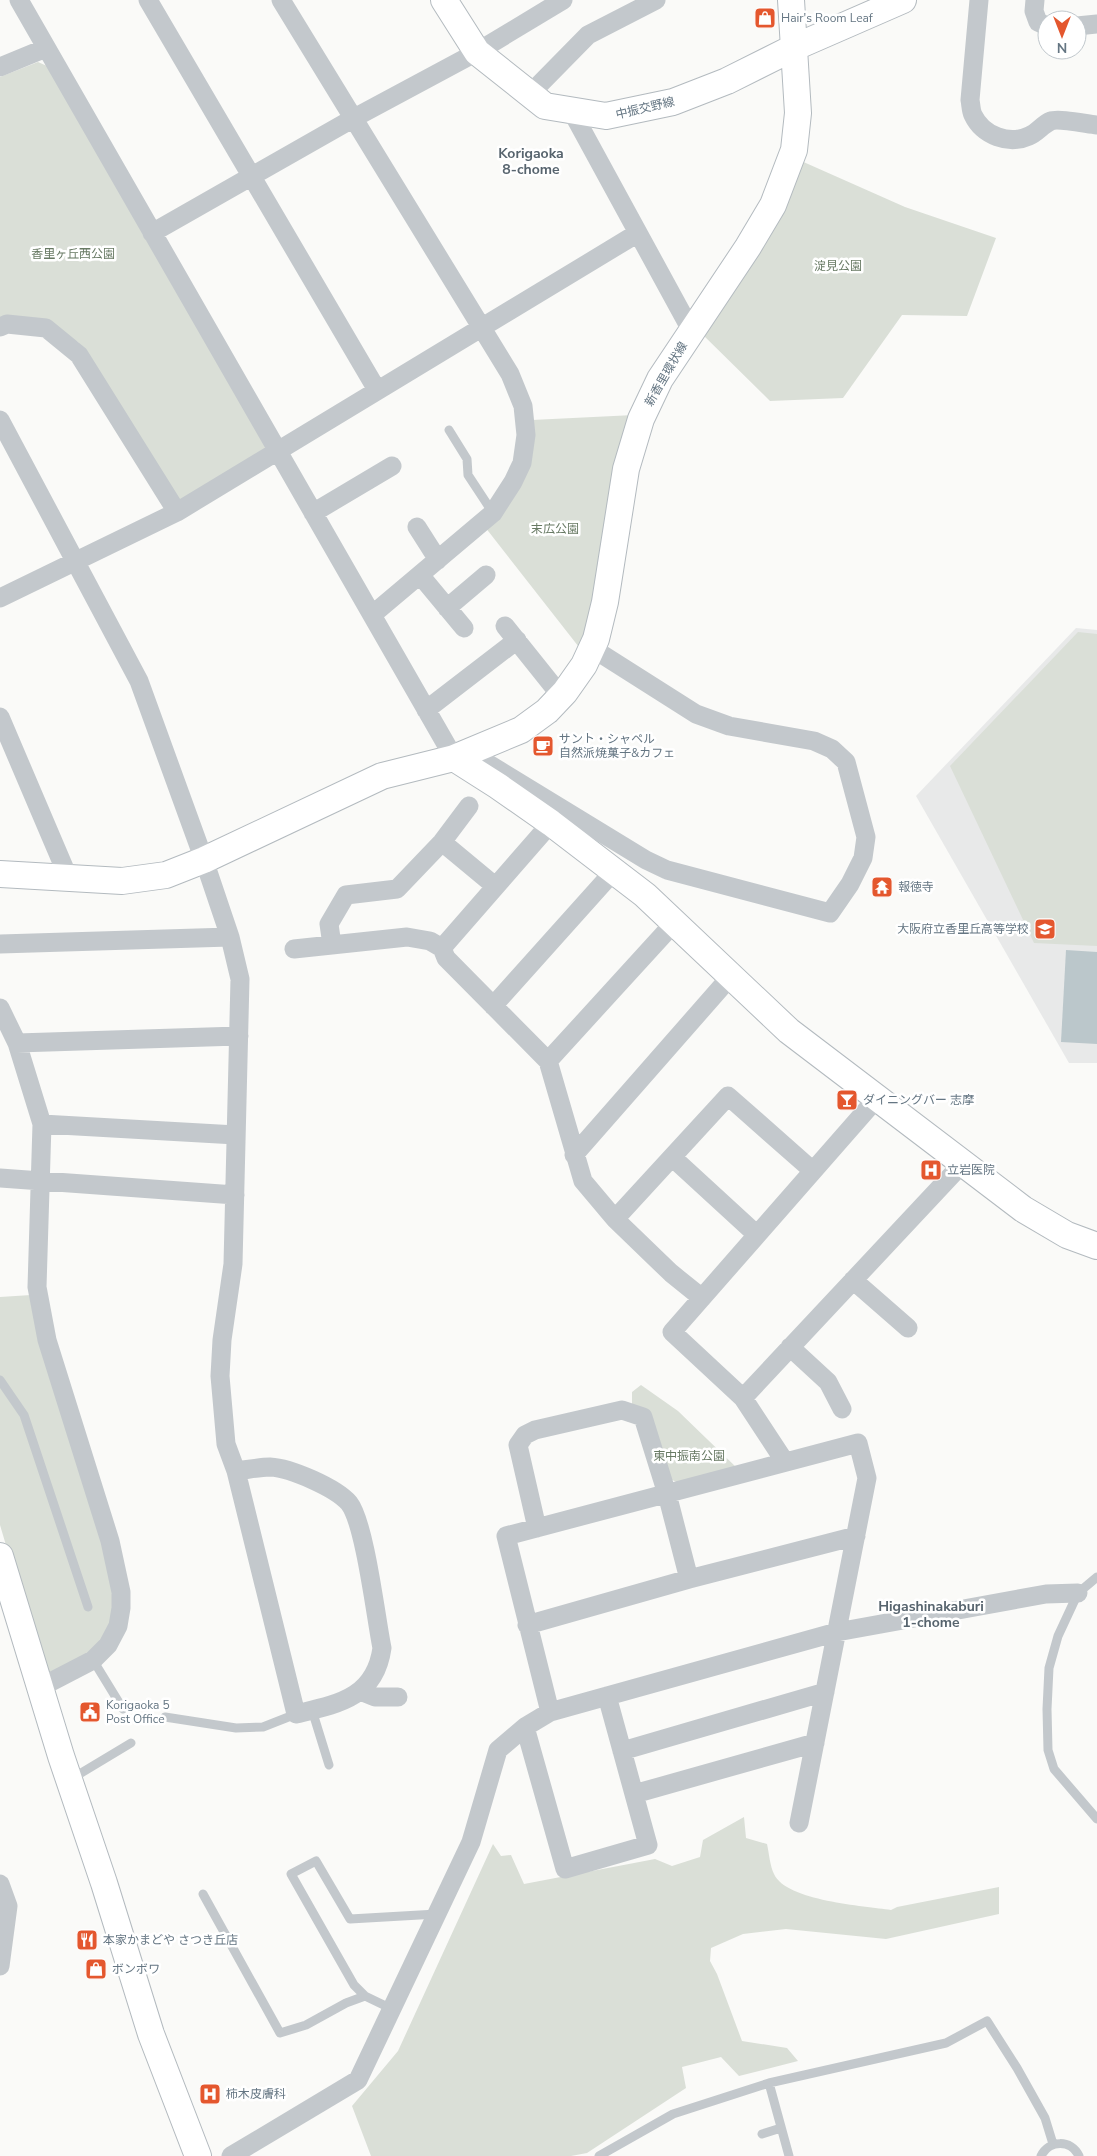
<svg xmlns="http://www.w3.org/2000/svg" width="1097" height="2156" font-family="'Nunito Sans','Noto Sans JP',sans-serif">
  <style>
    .built { fill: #e8e9e9 }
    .green { fill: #dadfd7 }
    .water { fill: #bbc7cb }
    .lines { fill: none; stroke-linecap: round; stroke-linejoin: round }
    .secondary-casing { stroke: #b3babf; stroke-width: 28 }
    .lane { stroke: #c3c8cc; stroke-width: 9 }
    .street { stroke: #c3c8cc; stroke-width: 19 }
    .secondary { stroke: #fff; stroke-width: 26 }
    .labels { text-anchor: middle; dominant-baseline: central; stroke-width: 5; stroke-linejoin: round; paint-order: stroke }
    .poi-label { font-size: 12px; fill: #657683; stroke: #fff; text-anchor: start }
    .street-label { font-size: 12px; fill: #657683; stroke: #fff }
    .park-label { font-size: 12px; fill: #687a64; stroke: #fff }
    .neighbourhood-label { font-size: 14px; font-weight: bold; fill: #57646e; stroke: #fff }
  </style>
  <rect width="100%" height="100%" fill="#fafaf8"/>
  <path class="built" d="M1076,628L1097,630V1063H1069L916,796Z"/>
  <path class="green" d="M38,62L47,66L269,448L177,502L78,342L0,320V77Z
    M799,160L905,207L996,238L967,316L902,315L843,398L770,401L700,332Z
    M634,415L582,651L485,527L532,420Z
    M1078,632L1097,634V946L1034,943L950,766Z
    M31,1295L103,1542L115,1608L103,1641L89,1654L45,1677L0,1525V1297Z
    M641,1385L678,1411L737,1468L681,1484L670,1479L632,1405V1392Z
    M744,1817L746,1838L767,1844C769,1853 770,1866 774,1874C786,1901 865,1906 891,1910L897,1907L999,1887V1914L886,1939L786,1929L743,1934L711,1948L710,1961L717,1974L742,2041L787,2048L798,2061L739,2076L721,2057L682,2067L686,2088L587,2153L571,2156H371L352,2106L398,2051L493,1844L501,1856L511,1855L524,1884L655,1859L672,1866L700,1857L703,1840Z"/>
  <path class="water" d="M1066,950L1097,952V1044L1061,1042Z"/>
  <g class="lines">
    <g class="secondary-casing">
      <path id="secondary" d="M444,0L477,52L545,106L606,116L673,102L727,81L793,48L903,0
        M454,758L521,730L547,711L565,692L584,665L596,639L605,602L626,469L641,419L660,379L748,247L773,205L794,150L798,113L791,0
        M0,874L122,881L166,875L204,860L382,776L454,758L498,786L551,823L645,895L789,1031L1023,1209L1067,1235L1097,1246
        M0,1556L61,1756L104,1883L151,2034L198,2156"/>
    </g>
    <path class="lane" d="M449,430L467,459L468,475L493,513
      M0,1380L24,1415L88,1607
      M1097,1577L1078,1593L1058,1636L1049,1668L1047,1709L1048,1750L1054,1769L1097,1819
      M93,1660L123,1709
      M312,1710L329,1765
      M165,1717L236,1728L263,1727L296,1714
      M71,1779L131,1743
      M203,1894L280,2033L306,2025L346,2003L365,1996L392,2009
      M365,1996L354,1985L291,1874L316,1861L350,1919L437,1914
      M769,2083L789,2156
      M762,2134L781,2128
      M599,2156L673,2114L769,2083L946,2043L987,2021L1017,2068L1045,2118L1053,2144
      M1041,2156C1049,2140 1071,2139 1079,2156"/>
    <path class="street" d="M19,0L454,758
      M148,0L377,390
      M281,0L510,374L523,406L526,435L522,463L513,482L493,513L372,615
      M979,0L970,100C971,105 971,111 973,115C983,136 1009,145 1029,136C1037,133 1043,124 1051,121C1058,118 1087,124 1097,125
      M1035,0L1034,11L1038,22L1047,26
      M1077,26L1097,24
      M0,67L46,48
      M530,94L588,35L656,0
      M571,110L691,330
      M152,233L354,118L477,52L563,0
      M0,327L7,324L46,328L79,355L177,512L638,233
      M0,420L139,681L204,860L230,937L240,979L233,1264L222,1340L220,1376L226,1444L236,1471L296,1714C338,1704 375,1698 382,1648C376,1619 365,1523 349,1503C336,1488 291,1468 270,1467C259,1467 247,1470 236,1471
      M313,513L392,466
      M417,527L438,560
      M420,575L464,628
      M0,598L177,512
      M447,608L486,575
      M505,626L561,696
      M426,710L517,640
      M0,717L69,879
      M469,752L646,860L667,870L830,913L850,884L863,858L866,837L846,762L832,749L814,741L729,726L696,714L592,648
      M551,823L442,948L446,958L548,1061L583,1181L615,1219L671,1273L702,1298
      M442,842L495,886
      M0,944L230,937
      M332,945L329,924L346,895L397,889L442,842L469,806
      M294,949L407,937L430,941L442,948
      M493,1006L614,871
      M0,1008L17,1043L42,1124L37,1287L47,1340L110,1541L121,1592V1608L118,1626L108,1645L93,1660L41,1687
      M17,1043L239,1036
      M548,1061L674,923
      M42,1124L236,1135
      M574,1155L731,976
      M672,1157L757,1235
      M0,1178L235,1195
      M615,1219L728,1096L813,1171
      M853,1280L908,1328
      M790,1347L828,1382L842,1409
      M743,1398L963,1163
      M785,1462L743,1398L672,1332L877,1098
      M537,1528L518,1445L525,1435L535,1430L622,1410L643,1417L667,1494L689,1579L856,1536
      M527,1625L689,1579
      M360,1691L375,1697H398
      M550,1712L506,1536L858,1443L867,1478L799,1823
      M525,1727L565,1869L648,1845L607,1696
      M622,1751L825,1692
      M634,1794L815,1743
      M0,1884L8,1906L0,1966
      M231,2156L358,2080L471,1842L498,1750L525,1727L550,1712L837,1632L1046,1594L1078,1593"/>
    <use href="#secondary" class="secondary"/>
  </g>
  <defs>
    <g id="shop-square" transform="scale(1.125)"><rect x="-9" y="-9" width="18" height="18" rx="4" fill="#e4572e" stroke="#fff"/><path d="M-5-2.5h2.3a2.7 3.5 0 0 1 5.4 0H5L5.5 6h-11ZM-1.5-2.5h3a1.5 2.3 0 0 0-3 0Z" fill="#fff"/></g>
    <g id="cafe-square" transform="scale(1.125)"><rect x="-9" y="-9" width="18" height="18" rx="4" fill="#e4572e" stroke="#fff"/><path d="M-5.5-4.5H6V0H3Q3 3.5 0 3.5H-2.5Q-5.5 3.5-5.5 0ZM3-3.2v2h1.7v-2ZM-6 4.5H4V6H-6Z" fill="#fff"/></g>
    <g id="temple-square" transform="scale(1.125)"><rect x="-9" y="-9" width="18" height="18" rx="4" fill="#e4572e" stroke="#fff"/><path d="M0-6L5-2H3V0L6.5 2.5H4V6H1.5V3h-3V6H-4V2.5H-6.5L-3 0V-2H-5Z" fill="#fff"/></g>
    <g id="school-square" transform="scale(1.125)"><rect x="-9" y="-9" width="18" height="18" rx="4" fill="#e4572e" stroke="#fff"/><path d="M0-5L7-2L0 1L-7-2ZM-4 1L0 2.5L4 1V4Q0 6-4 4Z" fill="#fff"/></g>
    <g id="bar-square" transform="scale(1.125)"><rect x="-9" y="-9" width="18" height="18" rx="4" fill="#e4572e" stroke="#fff"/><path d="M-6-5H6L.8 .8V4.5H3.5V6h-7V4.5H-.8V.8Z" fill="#fff"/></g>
    <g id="hospital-square" transform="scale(1.125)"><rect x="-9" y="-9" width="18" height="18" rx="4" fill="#e4572e" stroke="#fff"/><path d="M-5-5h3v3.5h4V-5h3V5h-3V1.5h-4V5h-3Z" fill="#fff"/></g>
    <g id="civic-square" transform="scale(1.125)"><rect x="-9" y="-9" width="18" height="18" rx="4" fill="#e4572e" stroke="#fff"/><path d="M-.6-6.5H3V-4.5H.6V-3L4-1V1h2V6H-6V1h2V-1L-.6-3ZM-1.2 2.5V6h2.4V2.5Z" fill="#fff"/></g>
    <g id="restaurant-square" transform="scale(1.125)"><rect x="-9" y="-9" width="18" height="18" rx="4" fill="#e4572e" stroke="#fff"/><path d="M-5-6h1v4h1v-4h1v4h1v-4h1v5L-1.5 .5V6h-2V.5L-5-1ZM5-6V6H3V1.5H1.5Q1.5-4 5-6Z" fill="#fff"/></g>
  </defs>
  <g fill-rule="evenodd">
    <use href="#shop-square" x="765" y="18"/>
    <use href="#cafe-square" x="543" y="746"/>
    <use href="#temple-square" x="882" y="887"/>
    <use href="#school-square" x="1045" y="929"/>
    <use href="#bar-square" x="847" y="1100"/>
    <use href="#hospital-square" x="931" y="1170"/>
    <use href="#civic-square" x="90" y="1712"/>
    <use href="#restaurant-square" x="87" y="1940"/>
    <use href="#shop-square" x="96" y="1969"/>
    <use href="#hospital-square" x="210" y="2094"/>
  </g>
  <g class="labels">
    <g class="poi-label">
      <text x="781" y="18">Hair's Room Leaf</text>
      <text x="559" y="739">サント・シャペル<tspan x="559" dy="14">自然派焼菓子&amp;カフェ</tspan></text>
      <text x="898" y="887">報徳寺</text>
      <text x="1029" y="929" text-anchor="end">大阪府立香里丘高等学校</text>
      <text x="863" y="1100">ダイニングバー 志摩</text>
      <text x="947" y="1170">立岩医院</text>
      <text x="106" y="1705">Korigaoka 5<tspan x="106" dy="14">Post Office</tspan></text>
      <text x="103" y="1940">本家かまどや さつき丘店</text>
      <text x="112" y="1969">ボンボワ</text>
      <text x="226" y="2094">柿木皮膚科</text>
    </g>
    <g class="street-label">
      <text transform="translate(645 108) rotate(-13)">中振交野線</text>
      <text transform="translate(666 374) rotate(-60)">新香里環状線</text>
    </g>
    <g class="park-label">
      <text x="73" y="254">香里ヶ丘西公園</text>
      <text x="838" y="266">淀見公園</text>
      <text x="555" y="529">末広公園</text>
      <text x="689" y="1456">東中振南公園</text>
    </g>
    <g class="neighbourhood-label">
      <text x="531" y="153">Korigaoka<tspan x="531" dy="16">8-chome</tspan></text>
      <text x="931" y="1606">Higashinakaburi<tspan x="931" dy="16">1-chome</tspan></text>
    </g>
  </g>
  <g transform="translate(1062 35) rotate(180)"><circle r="24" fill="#ffffff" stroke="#c1c8cd"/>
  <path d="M0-4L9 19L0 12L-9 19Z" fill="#e4572e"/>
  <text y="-8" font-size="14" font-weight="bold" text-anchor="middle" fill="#657683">N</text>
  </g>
</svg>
